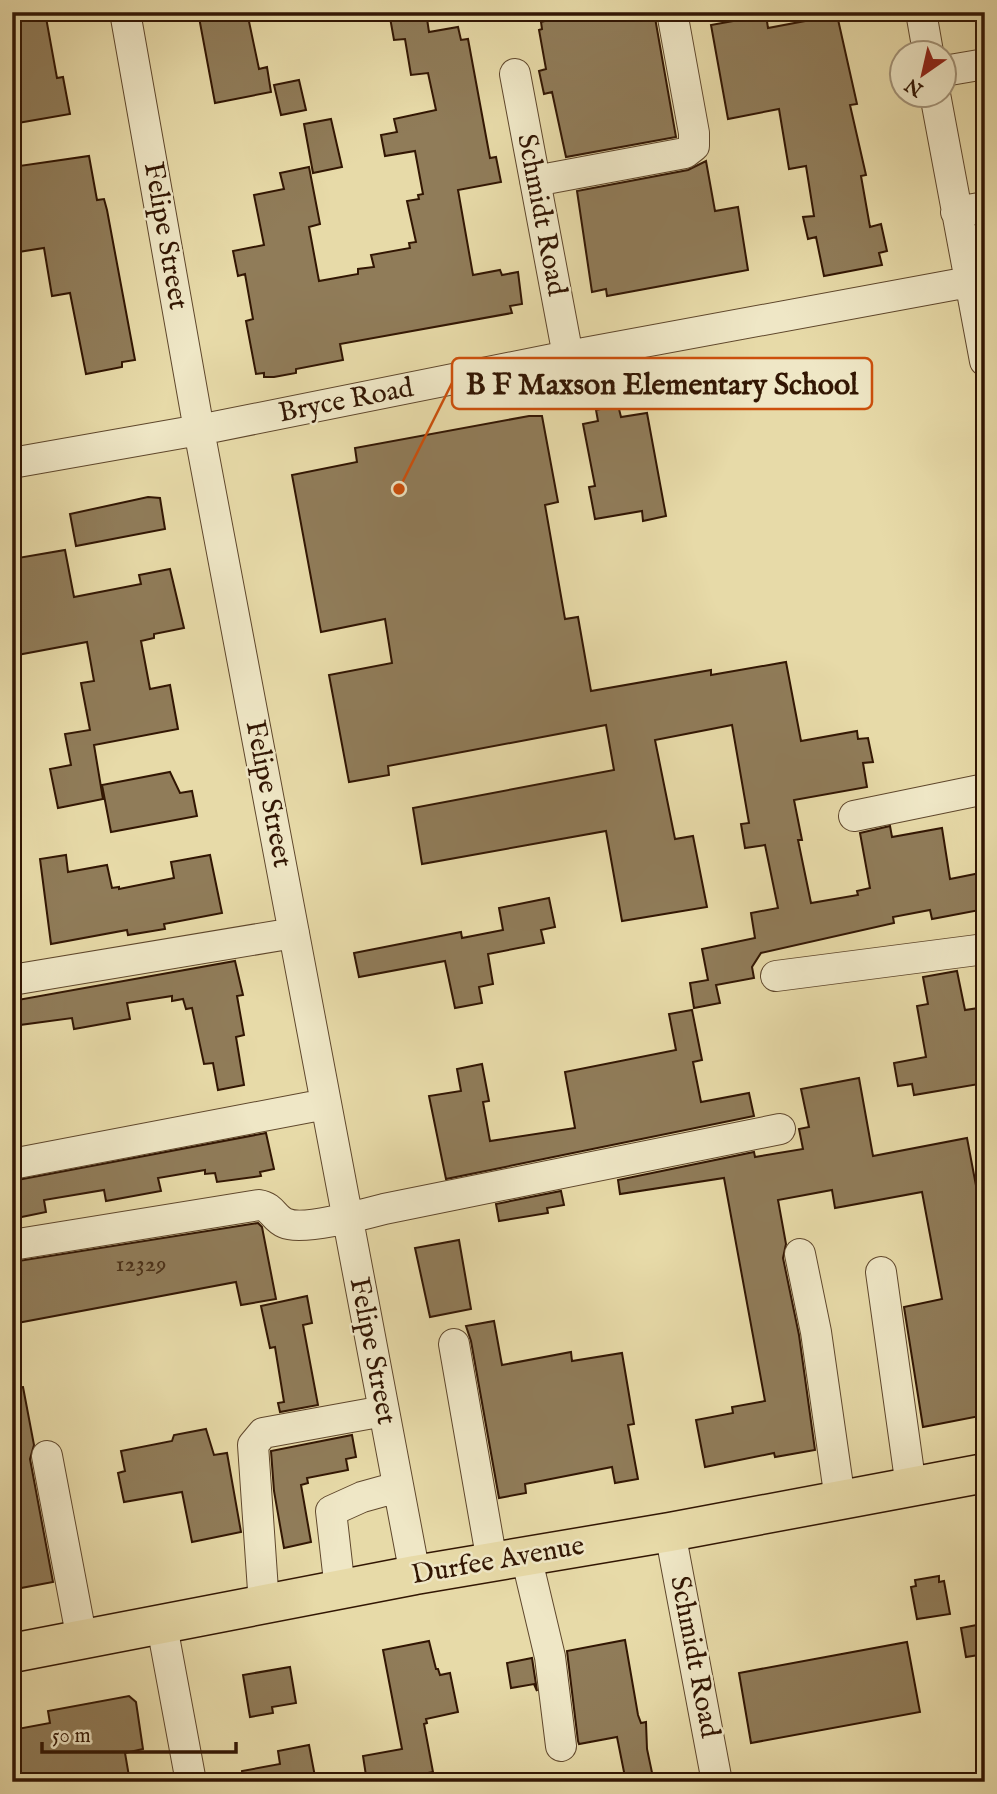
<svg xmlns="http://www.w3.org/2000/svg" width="997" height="1794" font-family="'IM FELL English',serif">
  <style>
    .building { fill: #907c59; stroke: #321603; stroke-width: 2 }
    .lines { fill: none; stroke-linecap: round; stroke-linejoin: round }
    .minor-casing { stroke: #5f472c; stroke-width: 32 }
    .major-casing { stroke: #321603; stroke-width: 41 }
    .minor { stroke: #efe7c6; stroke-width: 30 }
    .major { stroke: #e7daa8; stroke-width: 38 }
    .labels { text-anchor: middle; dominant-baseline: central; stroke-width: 5; stroke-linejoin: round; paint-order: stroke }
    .number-label { font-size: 24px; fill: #4a3018 }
    .street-label { font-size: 28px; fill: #321603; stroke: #efe7c6 }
    .leader { fill: none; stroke: #cd4f0b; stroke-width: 2.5 }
    .callout-dot { fill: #cd4f0b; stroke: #efe7c6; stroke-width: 2.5 }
    .callout { fill: #efe7c6; stroke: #cd4f0b; stroke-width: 2.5 }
    .callout-label { font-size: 30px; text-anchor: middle; font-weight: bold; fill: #321603 }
  </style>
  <rect width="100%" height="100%" fill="#e7daa8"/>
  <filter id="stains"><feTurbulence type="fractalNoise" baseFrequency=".00286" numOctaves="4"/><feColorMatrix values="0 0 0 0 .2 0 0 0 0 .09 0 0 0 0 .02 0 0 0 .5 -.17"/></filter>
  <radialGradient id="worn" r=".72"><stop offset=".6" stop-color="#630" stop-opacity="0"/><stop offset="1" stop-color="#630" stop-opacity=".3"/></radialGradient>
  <path class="building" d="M28,12H45L57,78L63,77L70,114L12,124V15Z
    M198,12H247L259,69L267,67L271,92L215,103Z
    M389,12H426L429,32L458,27L461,40L468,39L490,158L496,157L501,182L458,190L473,275L500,270L502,275L518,272L522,304L510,306L512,313L340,344L343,360L296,369V373L274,377H264V373L256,374L246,321L253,319L245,274L238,276L233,251L264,245L254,195L284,189L280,173L309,167L320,224L309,227L319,281L358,274V269L374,267L371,255L410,248L409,243L416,242L407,201L419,199L418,195L423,194L415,151L385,156L381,135L397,132L394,119L436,110L428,73L411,75L405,39L394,40Z
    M578,12H654L676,137L566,157L552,92L544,94L539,71L546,69L539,30L542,29L541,22Z
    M766,15L768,28L837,15L857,104L850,105L866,175L861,176L870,227L881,224L887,251L879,253L882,265L824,276L816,237L808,239L803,217L814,216L806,166L789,169L779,109L728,119L711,25Z
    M299,80L306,110L281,115L274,85Z
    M331,119L342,167L313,173L304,124Z
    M89,156L97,200L104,199L107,210L135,360L122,362V367L86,374L70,293L52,296L44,248L12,253V167Z
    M706,161L715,211L738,207L748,270L607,296L606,289L592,292L577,191L688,170Z
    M618,405L621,417L647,413L666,516L643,521L642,511L595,519L589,487L595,486L583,424L598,421L596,410Z
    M529,416H542L558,502L545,505L565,619L578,617L591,691L711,670V675L786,662L801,741L857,731L858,739L868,738L873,762L863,763L867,787L794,800L802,840H798L811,903L858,895L857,891L870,888L860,833L890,826L892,837L942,828L950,879L985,872V909L932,919L930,910L893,917L894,923L761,953L752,967L754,978L716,985L720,1003L694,1008L690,983L708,980L702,949L755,938L751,913L778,908L765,845L745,848L741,824L749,823L732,725L655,740L675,839L693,836L707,907L622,921L606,831L422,864L413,808L614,770L606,725L388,766L389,775L349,782L329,675L392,663L385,619L321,632L292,475L357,462L355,448Z
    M148,497L160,498L165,529L76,546L70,514Z
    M65,550L74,597L141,584L139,575L170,569L184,628L154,634V638L141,641L150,689L170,685L178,729L94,745L103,799L58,808L50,769L71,765L65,734L90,730L81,683L94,681L87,642L12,656V559Z
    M170,772L180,793L192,791L197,816L111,832L102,785Z
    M66,855L68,872L107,865L112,888L119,887V889L174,878L171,862L210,855L222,913L164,924L165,929L128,935L127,930L51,944L40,859Z
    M549,898L555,927L541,930L544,943L488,954L493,984L479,987L482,1003L455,1008L445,961L359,977L354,953L461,932L462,938L503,930L499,908Z
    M235,961L243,995L237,996L244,1035L236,1037L244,1085L218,1090L213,1063L204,1064L192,1008L186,1009L183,999L172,1001V996L127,1003L130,1019L74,1029L72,1018L12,1026V1001Z
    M957,971L965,1010L985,1007V1083L914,1095L912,1084L898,1086L894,1063L926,1057L917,1006L928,1004L923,977Z
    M692,1010L702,1060L693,1062L701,1102L749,1093L754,1116L446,1179L429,1096L461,1091L457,1069L482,1064L489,1101L483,1102L490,1141L575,1128L565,1072L676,1050L669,1014Z
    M859,1078L873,1156L967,1138L985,1233V1255L978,1257L985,1293V1415L923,1427L904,1307L942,1299L922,1192L835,1208L832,1190L778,1200L786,1244L783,1258L799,1335L815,1450L775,1457L774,1453L705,1467L696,1420L733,1413L732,1407L765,1401L724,1178L620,1194L618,1180L754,1152L755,1157L803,1149L799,1129L809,1127L801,1089Z
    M266,1133L274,1169L260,1172L261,1176L217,1182L215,1173L205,1174V1170L158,1178L161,1191L106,1201L104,1190L44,1200L46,1212L12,1219V1181Z
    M561,1191L564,1205L547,1208L548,1213L499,1221L496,1204Z
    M258,1223L262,1227L276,1299L241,1305L236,1282L12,1324V1262Z
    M459,1240L471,1309L430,1317L415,1248Z
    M307,1296L312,1323L303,1325L318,1405L280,1412L278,1403L284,1402L275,1347L270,1348L261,1306Z
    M494,1321L502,1365L571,1352L572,1361L622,1353L634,1424L628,1425L638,1479L615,1483L612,1467L525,1484L526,1493L499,1498L471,1341L466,1326Z
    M23,1387L34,1445L30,1459L53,1582L21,1588L12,1542V1388Z
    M206,1429L214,1455L227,1453L241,1532L192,1542L182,1492L124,1502L118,1473L125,1471L121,1451L172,1441L174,1435Z
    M352,1435L356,1457L346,1459L348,1470L307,1478L308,1483L301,1485L311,1542L284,1548L274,1491L271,1451Z
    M939,1576V1582L944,1581L950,1614L917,1619L911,1587L916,1586L915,1580Z
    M982,1624L985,1654L966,1657L961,1628Z
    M625,1640L638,1715L641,1723L646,1722L647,1749L654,1782H626L617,1737L579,1744L578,1741L567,1651Z
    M429,1641L436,1669H438L440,1675L450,1673L458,1712L426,1719L427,1723L424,1724L433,1772L403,1778L404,1782H367L363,1756L402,1749L383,1650Z
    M907,1642L920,1712L751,1743L739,1673Z
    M532,1658L537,1691L534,1684L511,1688L507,1663Z
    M290,1667L296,1703L272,1707L273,1713L250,1717L243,1675Z
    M129,1696L136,1702L143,1749L125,1753L130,1782H12V1730L50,1723L48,1711Z
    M309,1745L316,1782H243L242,1771L280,1764L278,1751Z"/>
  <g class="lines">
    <g class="minor-casing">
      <path id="minor" d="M125,12L199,430L415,1575
        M921,12L928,52
        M944,71L985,64
        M515,74L568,356
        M935,94L985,361
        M535,181L685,153L694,146V133L672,12
        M956,212L985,207
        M12,463L199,430L568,356L969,282
        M854,816L985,789
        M776,976L985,949
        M12,980L294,933
        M12,1164L326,1104
        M12,1245L259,1205C273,1207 273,1218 285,1223C302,1231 365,1214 384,1209L780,1129
        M800,1254L816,1332L840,1500
        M881,1272L911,1487
        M454,1344L492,1562
        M47,1456L82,1640
        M670,1532L717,1782
        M526,1556L550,1657L561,1746
        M340,1590L331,1511L362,1497L398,1487
        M264,1605L253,1445L263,1433L384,1411
        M162,1626L191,1782"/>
    </g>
    <g class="major-casing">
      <path id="major" d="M12,1653L415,1575L670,1532L985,1473"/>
    </g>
    <use href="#minor" class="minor"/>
    <use href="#major" class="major"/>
  </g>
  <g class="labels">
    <g class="number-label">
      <text x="141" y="1264">12329</text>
    </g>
    <g class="street-label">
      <text transform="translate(541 215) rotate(79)">Schmidt Road</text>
      <text transform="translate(165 236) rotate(80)">Felipe Street</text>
      <text transform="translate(346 401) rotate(-11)">Bryce Road</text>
      <text transform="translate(268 794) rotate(79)">Felipe Street</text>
      <text transform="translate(372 1351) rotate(79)">Felipe Street</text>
      <text transform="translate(498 1561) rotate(-10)">Durfee Avenue</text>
      <text transform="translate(694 1657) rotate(79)">Schmidt Road</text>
    </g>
  </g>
  <path class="leader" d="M399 489L452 383"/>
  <circle class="callout-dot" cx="399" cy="489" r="7"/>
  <rect class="callout" x="452" y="358" width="420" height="51" rx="7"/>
  <g class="callout-label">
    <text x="662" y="394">B F Maxson Elementary School</text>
  </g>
  <rect width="997" height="1794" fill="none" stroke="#e7daa8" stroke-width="42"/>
  <rect x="14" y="14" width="969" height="1766" fill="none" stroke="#321603" stroke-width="3.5"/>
  <rect x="21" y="21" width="955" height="1752" fill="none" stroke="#321603" stroke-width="2"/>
  <g transform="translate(923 74) rotate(214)"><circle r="33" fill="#efe7c6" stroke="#a39378" stroke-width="2"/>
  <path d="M0-5L12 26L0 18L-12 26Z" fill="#8f2418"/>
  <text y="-10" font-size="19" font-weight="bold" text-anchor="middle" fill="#321603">N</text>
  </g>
  <path d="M42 1742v10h194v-10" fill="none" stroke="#321603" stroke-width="3.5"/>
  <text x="52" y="1742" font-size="21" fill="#321603" stroke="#efe7c6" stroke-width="5" paint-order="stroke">50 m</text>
  <rect width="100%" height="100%" filter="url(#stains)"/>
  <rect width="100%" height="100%" fill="url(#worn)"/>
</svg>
